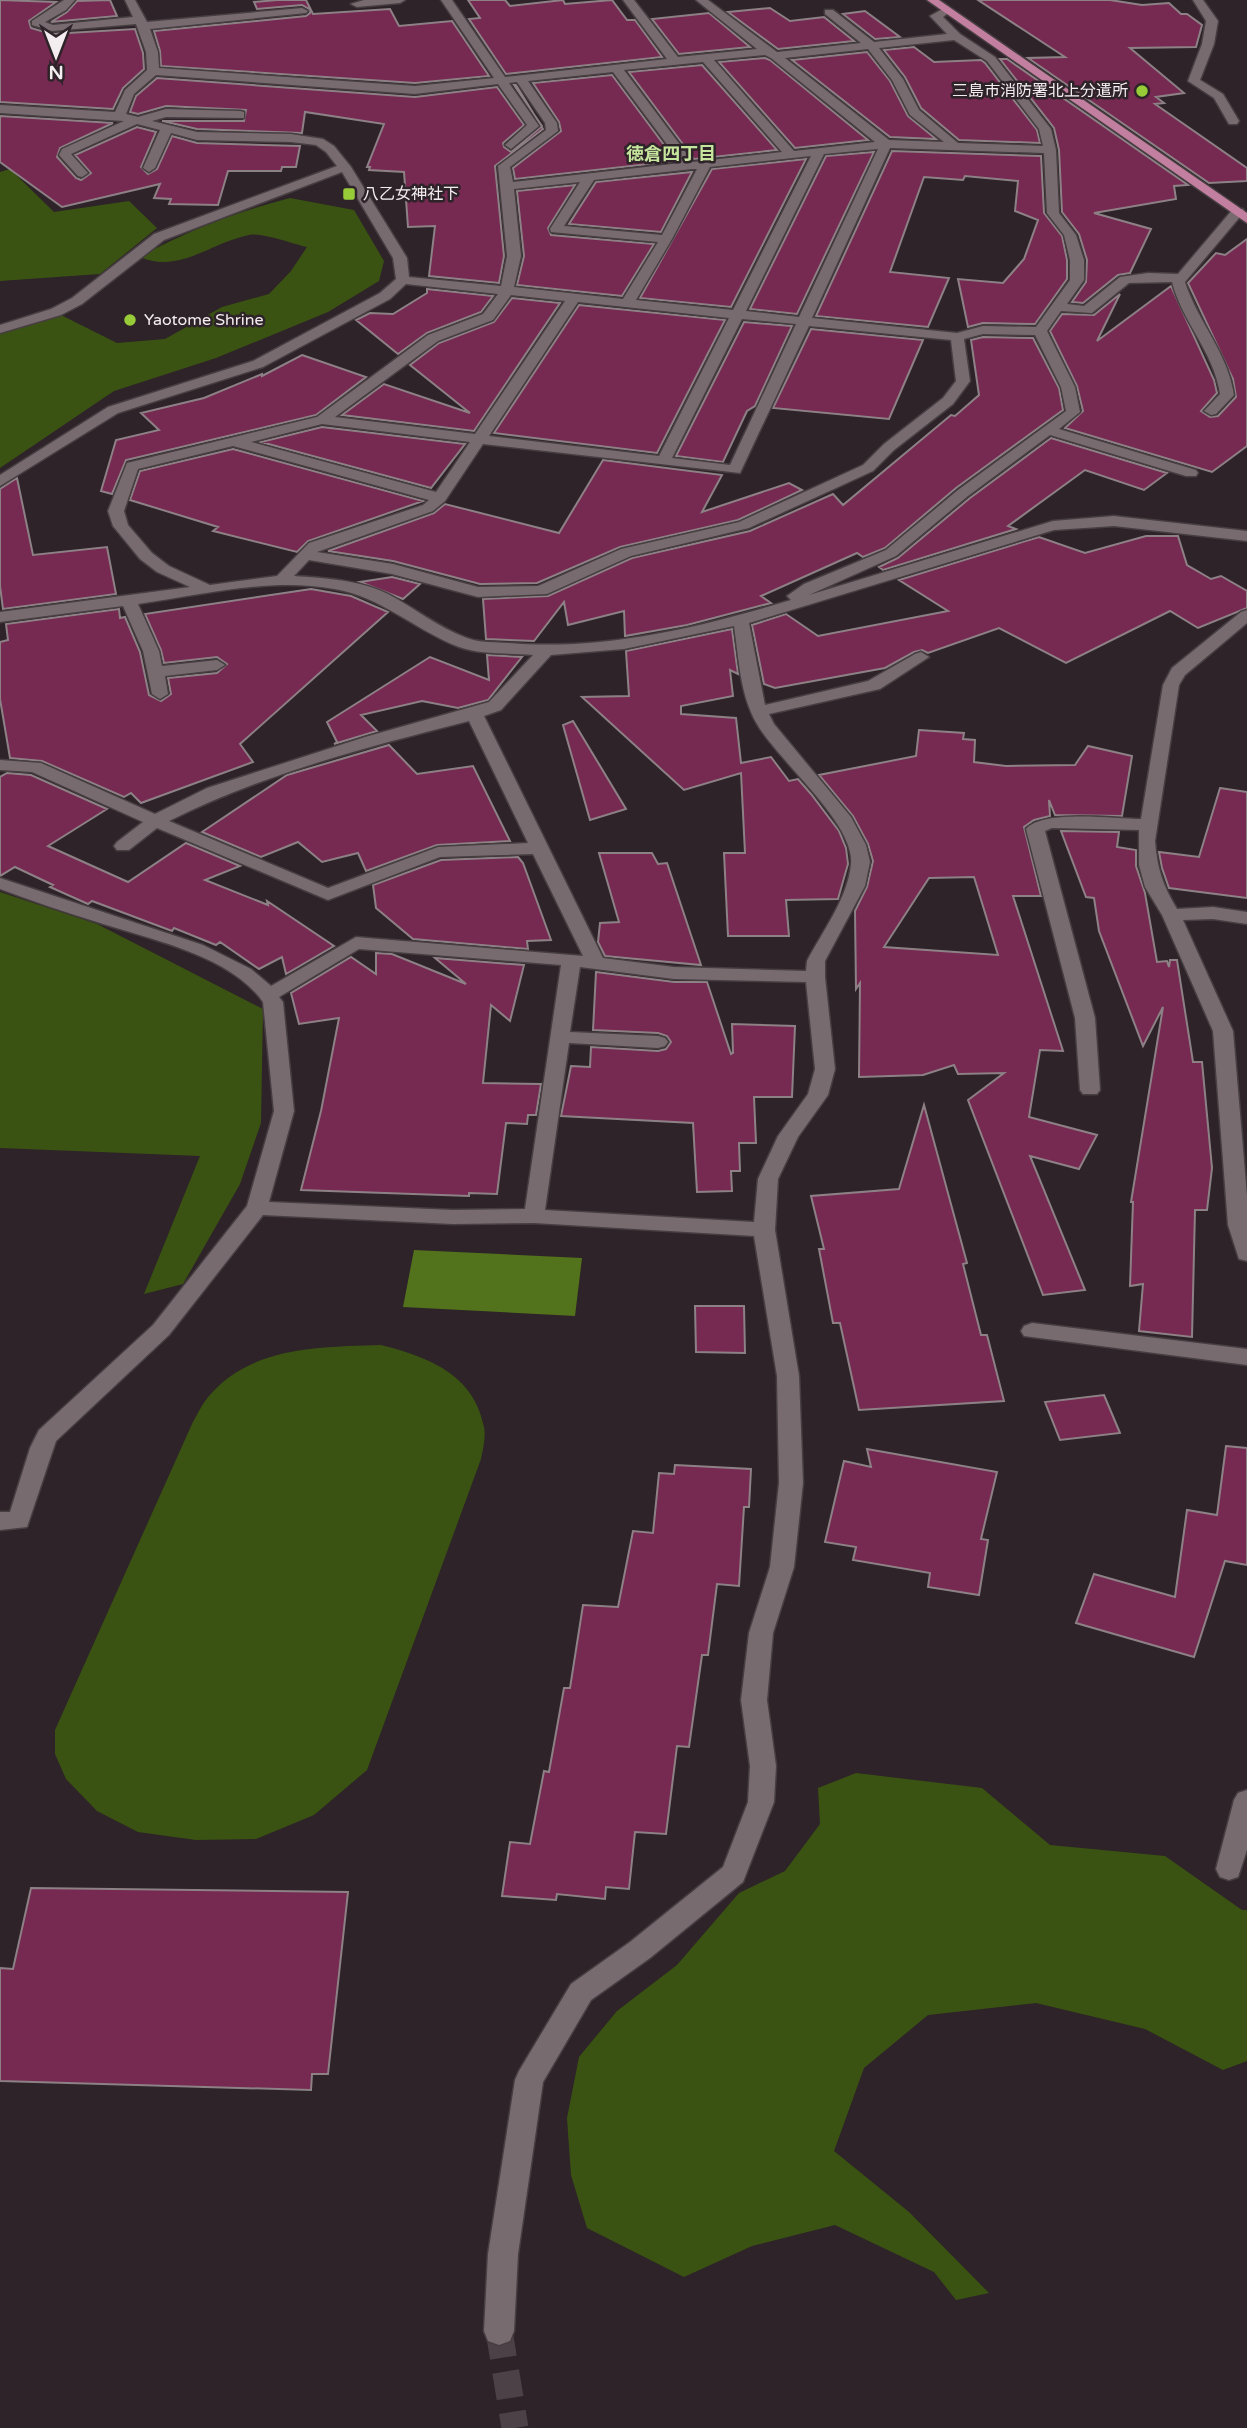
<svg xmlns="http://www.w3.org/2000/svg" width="1247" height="2428" font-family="'Varela Round','Noto Sans JP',sans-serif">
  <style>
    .green { fill: #3b5312 }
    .water { fill: #53721c }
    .building { fill: #762951; stroke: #8d8186; stroke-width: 2; fill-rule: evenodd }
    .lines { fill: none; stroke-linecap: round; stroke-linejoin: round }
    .minor-tunnel { stroke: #4b4146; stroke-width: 27; stroke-dasharray: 27 14; stroke-linecap: butt }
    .minor-casing { stroke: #463e41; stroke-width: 3 }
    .major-casing { stroke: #463e41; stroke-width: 3 }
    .minor { fill: #776b70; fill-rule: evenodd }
    .major { fill: #c37f9f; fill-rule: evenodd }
    .poi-dot { fill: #97cc38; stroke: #2d2328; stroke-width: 2.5 }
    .labels { text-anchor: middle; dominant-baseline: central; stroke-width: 5; stroke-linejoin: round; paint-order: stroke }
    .far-poi-label { font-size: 16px; fill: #f4edf0; stroke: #2d2328; text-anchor: start }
    .far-neighbourhood-label { font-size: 18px; font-weight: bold; fill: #c6e59d; stroke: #2d2328 }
  </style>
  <rect width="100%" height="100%" fill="#2d2328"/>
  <path class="green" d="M10,169L54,212L129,201L157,228L100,274L0,281V172Z
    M290,198L354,210L384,261L379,281L328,312L216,358L114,391L0,468V334L61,315L117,343L165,339L222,307L269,294L291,271L307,247C293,244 261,232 249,235C212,242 179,274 140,257C188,230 237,212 290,198Z
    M0,892L97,924L263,1009L261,1123L240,1184L183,1284L144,1294L200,1156L0,1148Z
    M381,1345C428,1357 474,1374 484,1427C486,1437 483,1449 481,1459L367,1770L314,1815L256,1839L196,1840L138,1832L97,1811L66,1779L55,1754V1730L192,1424C197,1415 202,1404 209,1396C251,1346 321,1347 381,1345Z
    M856,1773L982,1788L1050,1845L1165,1856L1242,1910H1247V2061L1223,2070L1145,2029L1036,2003L928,2015L864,2068L834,2151L909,2212L989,2293L956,2300L934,2272L835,2225L752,2246L684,2277L587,2228L571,2175L567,2118L579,2057L617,2011L677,1965L739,1893L785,1871L820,1824L818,1788Z"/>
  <path class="water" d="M414,1250L582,1258L575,1316L403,1307Z"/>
  <path class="building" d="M0,0L56,2L29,21L31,28L51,34L135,29L143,53L144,69L123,88L113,109L0,102Z
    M110,0L117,16L51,22L67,12L77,1Z
    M277,0H306L313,14L390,9L399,26L452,21L489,76L415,83L161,66L160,51L154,31L306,16L310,13L309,9L302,5L257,9L254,2Z
    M468,0H505L510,6L563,0L565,4L612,0L627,20H635L662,57L506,74L469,19L480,18Z
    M978,0H1110L1142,5L1169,3L1181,14H1187L1202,25L1196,47L1130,48L1184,93L1156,97L1164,103L1155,104L1247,168V181L1209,183L1028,58L1065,57Z
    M770,8L790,21L824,17L854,41L778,49L728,12Z
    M865,11L900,37L875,39L843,14Z
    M709,13L750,47L679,54L652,19Z
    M914,47L934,62L981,60L985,63L1037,130L1040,143L959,140L921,108L905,77L884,50Z
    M867,52L890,81L908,116L936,139L890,137L792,60Z
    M765,58L770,60L868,140L795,148L719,62Z
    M1000,59H1007L1188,185L1174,186L1176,199L1094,213L1151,229L1130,273L1118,275L1083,303L1072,302L1086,282L1087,260L1079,234L1062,212L1059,150L1054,128Z
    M702,65L777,150L694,159L629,72Z
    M612,75L676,161L515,179L513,168L561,131L559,122L533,83Z
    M157,78L415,97L497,87L524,125L503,143L504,147L511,152L542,126L514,85H516L543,129L495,166L504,256L499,283L429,276L435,226L408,227L404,172L369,170L370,167H367L384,124L305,112L302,133L197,129L162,121H244L246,110L166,106L138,114L130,112L136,96Z
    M0,116L113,123L60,148L57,157L76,178L81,180L91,173L75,155L137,127L156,132L141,167L148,174L157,169L172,136L197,143L300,146L296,167H282L281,171H228L218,205L169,204L171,199L154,198L160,184L62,207L0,162Z
    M892,151L1041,156L1044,213L1062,236L1067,260V279L1035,324L983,323L968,327L958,279L1003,283L1024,259L1038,220L1015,211L1018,181L965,176L963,180L924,177L890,272L949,278L928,327L816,316Z
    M874,152L797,314L750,309L826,156Z
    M806,159L731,307L640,298L712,169Z
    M692,172L661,232L569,224L596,182Z
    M575,185L548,228L551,235L654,244L622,296L517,285L524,256L517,191Z
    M1247,239V446L1212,472L1065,428L1083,411L1077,386L1050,331L1062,314L1094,315L1120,294L1097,341L1171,286L1214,380L1217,393L1201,411L1210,417L1218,416L1236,397L1233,379L1188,283L1216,253L1225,255Z
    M427,289L493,296L481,312L427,333L398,354L356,320L370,313L393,314L427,293Z
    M512,298L560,303L474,431L342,415L384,384L470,413L410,365L439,343L494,322Z
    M579,305L725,320L657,453L494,433Z
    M744,322L792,326L755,406L747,411L723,462L676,456Z
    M811,329L923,340L889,419L773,408Z
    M983,337L1033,338L1059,388L1063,410L956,488L885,548L863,557L857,553L761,596L771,603L687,625L625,636L624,611L568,625L564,602L534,641L486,639L483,599L548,596L632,558L750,531L833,494L843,505L951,415L955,416L979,395L971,340Z
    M302,355L366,377L316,415L126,460L112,494L101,491L116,440L159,430L141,413L204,398L262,374V376Z
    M322,427L465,444L431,488L261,442Z
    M1051,438L1167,473L1144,490L1085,470L1008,526L1016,529L883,570L879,567L898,558L970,498Z
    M233,449L423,501L308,541L297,552L213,531L218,527L130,500L140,471Z
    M603,460L722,475L702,512L789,483L802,490L738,520L620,547L537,583L480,584L393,561L328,551L434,513L445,504L559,533Z
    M17,478L33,555L107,547L116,594L3,609L0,586V489Z
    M1146,536H1178L1187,565L1211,579L1221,576L1247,591V608L1198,628L1170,611L1066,663L999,628L928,653L922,650L914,652L885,668L775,688L764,684L752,625L786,614L818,636L948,611L899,580L1039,537L1085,553Z
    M392,577L420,584L403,599L360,582Z
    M311,589L351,596L388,612L240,744L253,762L141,803L131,793L124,797L42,761L10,758L0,699V642L8,640L6,624L119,609L120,618L125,617L140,652L149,695L161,701L171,694L168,678L217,673L227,664L217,657L164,663L161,650L145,614Z
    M732,629L738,674L730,670L733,696L681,706V714L736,718L741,763L771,757L789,781L798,779L811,794L839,831L846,848L848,864L838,899L786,900L789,936H728L724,853H745L741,773L684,790L582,697L629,696L626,651Z
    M487,655L522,657L488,700L458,708L422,701L361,715L377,731L334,744L337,742L327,722L430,657L489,680Z
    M573,721L626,809L590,820L563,725Z
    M919,730L964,733L963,739L975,740L974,762L1006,766L1075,765L1088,746L1132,756L1122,816L1055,815L1049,800L1050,816L1034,820L1024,827L1041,896H1013L1063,1051L1040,1050L1029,1117L1097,1135L1079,1169L1030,1156L1085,1290L1043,1295L968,1100L1004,1073L958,1074L954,1065L923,1075L859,1077L860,983L856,989L855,911L867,887L873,861L868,844L853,816L819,775L916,756ZM974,877L998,955L884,947L929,878Z
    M389,745L417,774L473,766L510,841L437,845L366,871L358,853L322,862L298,842L261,857L202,832L287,775Z
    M7,773L31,775L107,809L48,846L128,882L186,843L240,866L205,880L268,905L267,901L334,946L286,974L282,957L259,969L220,942L216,945L174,928L172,931L92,901L88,904L50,887L53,885L15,867L0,876V777Z
    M1220,788L1247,792V898L1169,888L1162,868L1159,852L1199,857Z
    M1061,831L1119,832L1117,847L1136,850V866L1145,893L1157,962L1167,961L1169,967L1170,960H1177L1193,1062H1202L1212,1168L1207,1210H1195L1192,1337L1139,1331L1143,1284L1130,1286L1133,1202H1131L1163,1007L1143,1046L1099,931L1094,898L1086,897Z
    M599,853H652L658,864L667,863L701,965L605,956L598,942L600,923L619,922Z
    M518,857L523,863L551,940L527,941L528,949L413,939L376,908L373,885L441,860Z
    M376,953L392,954L466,984L435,958L524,965L510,1021L491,1005L483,1083L541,1084L536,1115H528L527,1124L506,1123L497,1194L469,1193V1196L301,1190L321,1111L339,1018L299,1024L291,993L351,957L376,974Z
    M596,972L674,982H707L731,1054L733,1053L732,1024L795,1026L792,1097H754L756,1143H739L740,1171H731L732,1191L697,1192L693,1123L561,1116L571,1066L590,1067L591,1047L658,1051L666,1049L671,1042L667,1036L658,1033L593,1030Z
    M924,1105L967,1263L963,1264L981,1335H987L1004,1401L859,1410L840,1323H833L819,1249H824L811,1196L899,1189Z
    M695,1306H744L745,1353L696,1352Z
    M1104,1395L1120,1433L1060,1440L1045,1402Z
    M1226,1446L1247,1448V1565L1225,1561L1194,1657L1076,1623L1094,1574L1175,1597L1187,1510L1217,1515Z
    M867,1449L997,1472L981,1539L988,1540L979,1595L928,1587L930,1573L853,1560L856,1547L825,1542L844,1461L871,1467Z
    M675,1465L751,1469L749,1507H744L739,1586L717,1584L708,1655H702L689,1747L677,1746L666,1834L635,1832L629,1889L606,1887L605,1899L557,1894L556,1900L502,1896L510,1842L530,1844L544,1771L549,1772L564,1688H570L583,1605L618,1607L633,1531L653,1533L659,1473L674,1474Z
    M31,1888L348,1892L328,2074H312L311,2090L0,2081V1968L13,1969Z"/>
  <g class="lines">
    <path class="minor-tunnel" d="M499,2331L515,2428"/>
    <g class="minor-casing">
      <path id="minor" d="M64,0H75L66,10L45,22L53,25L133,17L125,0H135L147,22L302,8L308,11L306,13L150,29L158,52L159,68L415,86L494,78L441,0H452L505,77L667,59L623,0H634L678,57L757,49L696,0H708L777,52L861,43L825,14V10H833L874,42L947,34L930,16L946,7L952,10L943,17L960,34L995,57L1051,129L1056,150L1059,213L1076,235L1084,260V280L1067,304L1084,306L1120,277L1148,273L1178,274L1233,209H1243L1244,212L1185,282C1198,322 1228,353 1234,395L1216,414L1211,415L1204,411L1220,394C1214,352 1182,322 1172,282L1129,283L1092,313L1061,311L1047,331L1075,387L1080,412L1059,429L1196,470L1198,473L1196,476H1186L1050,435L968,496L896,556L809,595L1053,521L1114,516L1247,531V541L1114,526L1054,530L749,623L765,705L868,681L915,654L921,652L929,657L880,689L769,714L774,724L851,817L866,845L870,862L865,886L825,961V977L835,1069L828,1095L798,1137L778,1179L775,1230L799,1376L803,1483L794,1567L773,1633L767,1700L776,1766L774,1802L743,1882L650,1958L591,2000L543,2082L518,2254L514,2331L510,2341L499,2345L488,2341L484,2331L488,2254L515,2080L519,2071L571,1984L630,1942L723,1867L748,1802L750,1766L741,1700L749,1633L770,1567L779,1483L777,1376L754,1236L534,1223L453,1224L263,1215L169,1335L56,1441L27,1527L0,1530V1512H10L30,1448L39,1430L153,1325L247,1206L274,1111L263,1002C230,955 149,939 97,922C64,912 32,901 0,889V878L203,945L251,969L271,986L356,937L583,956L533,854L440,857L328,900L157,828L129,850H117L114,846L117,842L143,822L32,772L0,770V760L41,763L155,814L207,788L365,737L489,702L533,655C511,653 481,655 459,647C415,630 382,597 334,589C271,577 201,595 138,604L159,651L162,666L217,660L225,665L217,670L165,676L168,694L160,699L152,694L143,651L123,606L0,622V612L190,587L157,572L140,559L113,526L108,511L127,463L317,417L428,335L483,314L498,294L406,284L390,299L263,367L118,413L0,486V475L108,407L253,361L380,293L396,279L393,258L342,172L164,240L82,304L61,315L0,333V325L51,309L72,298L154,234L337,166L326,152L316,145L291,142L197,140L171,133L155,168L149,172L143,168L160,130L137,124L71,154L88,173L82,177L78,176L59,155L62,149L124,121L0,113V105L115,112L125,90L147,70L146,52L136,24L52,31L32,25V21ZM954,40L987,61L1039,129L1043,146L958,143L919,110L903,79L879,48ZM868,49L892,80L910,115L944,142L889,140L785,58ZM765,55L771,58L875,142L794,151L714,60ZM703,62L782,152L693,162L624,70ZM613,72L681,163L513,182L510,167L558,131L557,123L528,81ZM156,75L415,94L498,84L527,125L505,145L511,149L539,126L509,83L517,82L545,123L546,130L498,166L507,256L501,286L409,277L407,258L351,167L334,146L323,139L291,134L197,132L152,121L166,117L244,118V112L240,111L166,109L138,117L126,114L134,94ZM890,148L1044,153L1047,213L1064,235L1070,260V280L1036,327L983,326L957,333L812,318ZM878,149L799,317L746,311L824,154ZM811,156L733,310L636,300L672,239L710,167ZM692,169H697L662,235L564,226L594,180ZM580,182L550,229L551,232L658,242L623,299L514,287L521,256L514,189ZM511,295L565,301L475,434L335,417L438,341L493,320ZM578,302L729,318L659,456L489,436ZM742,319L796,324L730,465L672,458ZM809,326L951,340L956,381L943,398L884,444L863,465L739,522L621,549L538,586L478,587L393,564L317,552L433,511L445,501L483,444L740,473ZM983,334L1035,335L1061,387L1066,411L958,490L886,550L804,584L787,596L791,600C701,627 604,651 509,643C496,642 479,643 467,638C437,627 415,608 388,594C360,580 325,578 294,576L309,560L392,574L478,597L547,594L631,556L749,528L873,471L894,450L953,404L970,381L964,339ZM322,424L470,442L436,492L251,442ZM233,446L429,500L423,505L309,543L277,576L210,585L169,566L152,553L128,525L124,511L138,469ZM734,626C739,660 740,695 757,724C778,761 855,823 851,864C848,898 822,932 807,961L806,971L674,967L603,958L484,716L501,710L551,655L624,649ZM469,721L528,843L438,847L328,888L169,821C263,774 367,747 469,721ZM359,949L561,965L525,1209L453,1210L269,1202L294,1111L283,1002L279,997ZM580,967L674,979L806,982L815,1069L808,1094L778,1136L758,1179L754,1222L545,1210L569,1043L658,1048L665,1046L668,1042L665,1038L658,1036L570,1032Z
        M364,0H405L400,3L357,7L351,4Z
        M1193,0H1203L1218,21L1214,44L1200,80L1223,94L1239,121L1237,124H1229L1214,98L1188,81L1202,44L1206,21Z
        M1247,610V623L1185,675L1179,685L1155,841C1157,868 1163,886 1177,909L1213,907L1247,912V924L1213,919L1183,920L1233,1031L1247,1196V1261L1239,1259L1228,1225L1213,1031L1162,915L1145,887L1139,865V830L1052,828L1045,831L1095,1018L1100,1090L1097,1094H1083L1080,1090L1075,1018L1026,829C1043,809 1115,819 1141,819L1163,685L1172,668L1241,612Z
        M1032,1323L1247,1349V1365L1024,1336L1021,1331L1024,1326Z
        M1247,1790V1850L1238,1877L1229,1880L1220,1877L1216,1869L1234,1800L1238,1793Z"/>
    </g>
    <g class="major-casing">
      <path id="major" d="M927,0H939L1247,213V223Z"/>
    </g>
    <use href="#minor" class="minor"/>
    <use href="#major" class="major"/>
  </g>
  <g class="poi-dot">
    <circle cx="1142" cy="91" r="7"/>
    <rect x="342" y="187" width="14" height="14" rx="3.5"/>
    <circle cx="130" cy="320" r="7"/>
  </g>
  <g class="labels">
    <g class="far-poi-label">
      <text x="1128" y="91" text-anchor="end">三島市消防署北上分遣所</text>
      <text x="363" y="194">八乙女神社下</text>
      <text x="144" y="320">Yaotome Shrine</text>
    </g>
    <g class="far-neighbourhood-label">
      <text x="671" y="154">徳倉四丁目</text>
    </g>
  </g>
  <g transform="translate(56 56) rotate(180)" stroke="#2d2328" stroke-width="5" paint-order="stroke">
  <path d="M0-5L12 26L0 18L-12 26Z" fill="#f4edf0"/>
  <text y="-10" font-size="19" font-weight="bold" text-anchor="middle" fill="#f4edf0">N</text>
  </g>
</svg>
